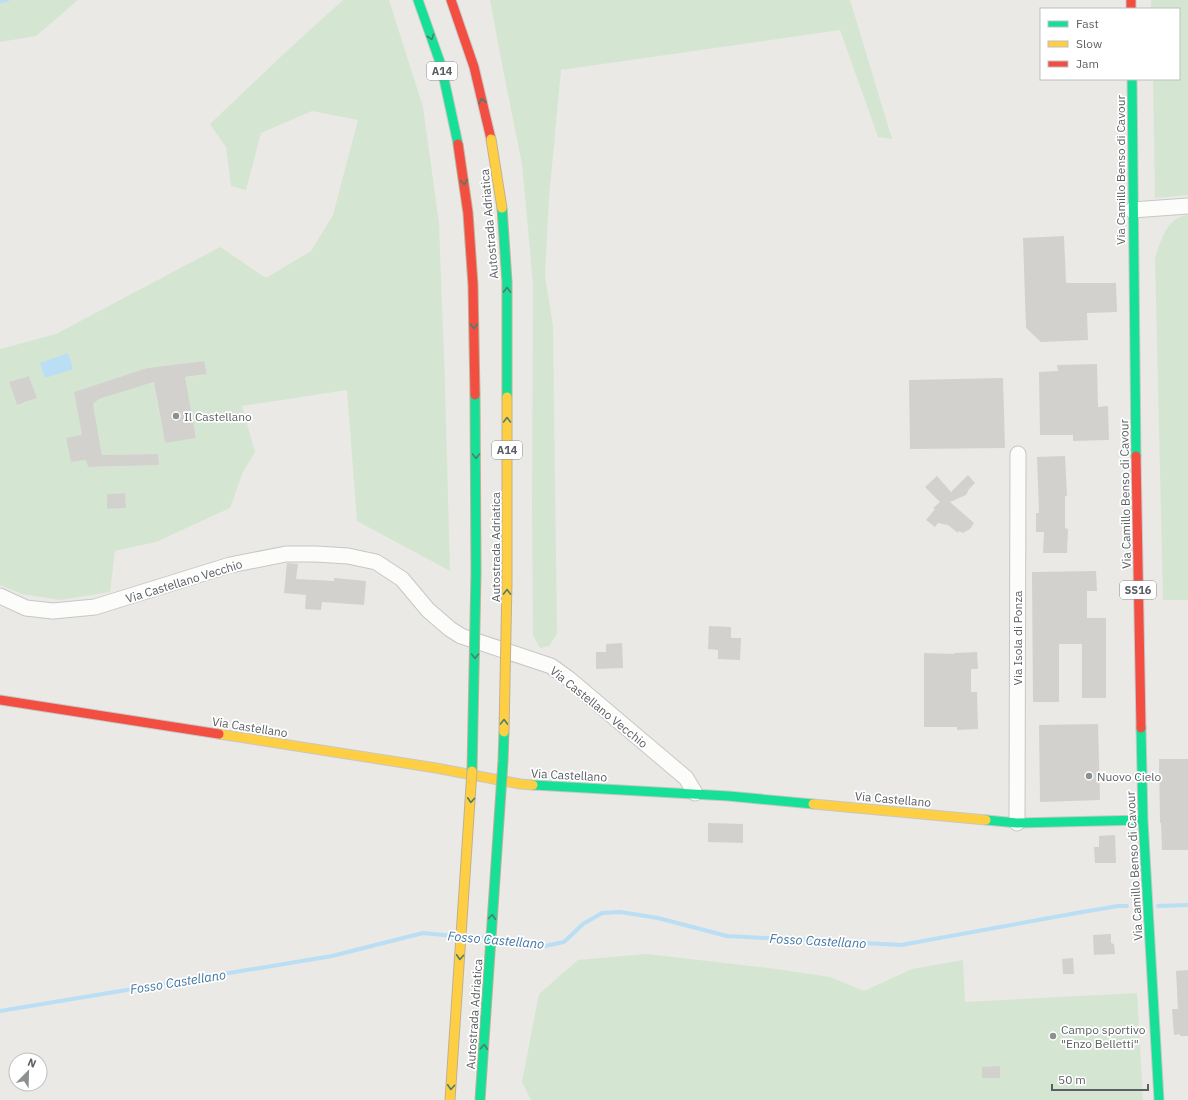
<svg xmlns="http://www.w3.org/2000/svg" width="1188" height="1100" font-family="'IBM Plex Sans',sans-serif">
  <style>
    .green { fill: #d4e6d1; fill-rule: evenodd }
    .water { fill: #badef4 }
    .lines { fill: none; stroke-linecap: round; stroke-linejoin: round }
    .stream { stroke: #badef4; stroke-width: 4 }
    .building { fill: #d2d1ce }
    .street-casing { stroke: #c7c7c7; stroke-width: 17 }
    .fast-casing { stroke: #c7c7c7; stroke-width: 11 }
    .slow-casing { stroke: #c7c7c7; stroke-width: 11 }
    .jam-casing { stroke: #c7c7c7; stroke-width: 11 }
    .street { stroke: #fcfcfb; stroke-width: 15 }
    .fast { stroke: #16e098; stroke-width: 9 }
    .slow { stroke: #ffcf43; stroke-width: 9 }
    .jam { stroke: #f24e42; stroke-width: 9 }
    .fast-bridge-casing { stroke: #c0b094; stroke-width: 11; stroke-linecap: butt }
    .slow-bridge-casing { stroke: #c0b094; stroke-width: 11; stroke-linecap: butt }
    .jam-bridge-casing { stroke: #c0b094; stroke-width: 11; stroke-linecap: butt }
    .fast-bridge { stroke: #16e098; stroke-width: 9 }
    .slow-bridge { stroke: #ffcf43; stroke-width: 9 }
    .jam-bridge { stroke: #f24e42; stroke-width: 9 }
    .oneway { stroke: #4a7f70 }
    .poi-dot { fill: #8d8f90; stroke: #fff; stroke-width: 1.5 }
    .labels { text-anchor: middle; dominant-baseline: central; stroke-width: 3.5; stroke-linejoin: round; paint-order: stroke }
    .shield { fill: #fff; stroke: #8c8f91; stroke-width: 1 }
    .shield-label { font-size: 11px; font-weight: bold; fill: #5b5f62 }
    .street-label { font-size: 12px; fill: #5b5f62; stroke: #fff }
    .poi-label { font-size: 12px; fill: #5b5f62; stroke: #fff; text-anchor: start }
    .water-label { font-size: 13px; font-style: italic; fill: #4176a2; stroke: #fff }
  </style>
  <rect width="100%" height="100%" fill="#eae9e5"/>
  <path class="green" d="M0,0H78L36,36L0,42Z
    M343,0H389L423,107L439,223L445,385L450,571L357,521L347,390L242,406L255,452L243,472L230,508L156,542L115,551L110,592L60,600L22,594L0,585V349L56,334L220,247L266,278L311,251L333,215L358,120L312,111L261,133L246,190L231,186L226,147L210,124L289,49ZM204,361L207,374L151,383L99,399L93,404L96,423L81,426L74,392L147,368ZM29,376L37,398L17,405L9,382ZM187,390L196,437L165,443L156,395ZM98,431L102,455L158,454L159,465L88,467L82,435ZM79,436L84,460L71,462L66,438ZM125,493V508L107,509V494Z
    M490,0H850L892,139L878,137L840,30L561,70L549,198L545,276L553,326L557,634L549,646L540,648L533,635L532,507L533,283L522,164L502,64Z
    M1151,0H1188V195L1155,198L1153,79H1179V9H1151Z
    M1188,215V600H1163L1155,258C1161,240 1167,217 1188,215Z
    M647,954L776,969L830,977L864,991L912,969L963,960L965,1002L1137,993L1143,1100H531L522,1082L539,994L578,960Z"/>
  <path class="water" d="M68,353L73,369L45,378L40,363Z"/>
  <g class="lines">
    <path class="stream" d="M0,1L7,0
      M1158,906L1188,905
      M467,937L484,938
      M497,940L516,941L545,946L564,942L583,924L602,913L620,912L658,918L727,936L901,945L1071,914L1118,906H1127
      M0,1011L332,956L423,933L454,936"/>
  </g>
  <path class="building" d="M1064,236L1066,283H1116L1117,312L1087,313L1088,340L1041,342L1026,328L1023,238Z
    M204,361L207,374L185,377L196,438L165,443L154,382L99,399L93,404L102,455L158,454L159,465L88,467L86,460L71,462L66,438L82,435L74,392L147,368Z
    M1097,364L1098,407L1108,406L1109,440L1073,441V435H1040L1039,372L1058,371L1057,365Z
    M29,376L37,398L17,405L9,382Z
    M1003,378L1005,448L910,449L909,380Z
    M1065,456L1067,496H1065V528L1068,529L1067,553H1043L1044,532H1036V513H1039L1037,457Z
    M968,475L975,483L969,489L966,495L950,502L974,523L970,529L963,533L959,531L958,533L948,525L938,523L935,527L926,520L935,509L933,508L940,502L925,487L937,476L951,492Z
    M125,493L126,508L107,509V494Z
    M287,563L298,564L296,579L334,581V578L366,581L364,605L322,602L321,610L305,609L306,595L284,593Z
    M1096,571L1097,591H1087V618H1106V698H1082V644H1059V702H1033L1032,572Z
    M709,626L731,627V638H741L740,660L718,659V650L708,649Z
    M622,643L623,668L596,669V652H606V644Z
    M977,652L978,669H971V692H977L978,729L957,730V727H924V653L954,654V653Z
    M1098,724L1100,800L1040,802L1039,725Z
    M1159,759H1188V850H1162L1161,823H1160Z
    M708,823L743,824V843L708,842Z
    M1115,835L1116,863H1095L1094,847H1099V836Z
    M1111,934V943L1114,944L1115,954L1094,955L1093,935Z
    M1073,958L1074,974H1063L1062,959Z
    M1188,970V1036H1180V1034L1174,1035L1172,1009H1178L1176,971Z
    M1000,1066V1078H982V1067Z"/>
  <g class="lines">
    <g class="street-casing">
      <path id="street" d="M1132,210L1188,206
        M0,596L26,608L53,611L95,607L230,565L286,554H316L348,556L376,562L402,579L428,610L450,629L461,636L551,666L569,679L686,778L695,793
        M1017,823L1018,454"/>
    </g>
    <g class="fast-casing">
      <path id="fast" d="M418,0L441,65L458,144
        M1132,79L1136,456
        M1141,728L1143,820L1159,1100
        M533,785L728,796L813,804
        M986,820L1017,823L1143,820"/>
    </g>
    <g class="slow-casing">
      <path id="slow" d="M219,734L436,768L520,784L533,785
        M813,804L986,820"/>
    </g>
    <g class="jam-casing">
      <path id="jam" d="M451,0L474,67L491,139
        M1131,0V9
        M1136,456L1141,728
        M0,700L219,734"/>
    </g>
    <use href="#street" class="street"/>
    <use href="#fast" class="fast"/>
    <use href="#slow" class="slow"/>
    <use href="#jam" class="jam"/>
    <g class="fast-bridge-casing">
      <path id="fast-bridge" d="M502,208L507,282V397
        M472,771L476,572L475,395
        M480,1100L503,761L504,732"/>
    </g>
    <g class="slow-bridge-casing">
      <path id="slow-bridge" d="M491,139L502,208
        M504,732L507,582V397
        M450,1100L472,771"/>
    </g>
    <g class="jam-bridge-casing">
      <path id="jam-bridge" d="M458,144L468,213L473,285L475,395"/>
    </g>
    <use href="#fast-bridge" class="fast-bridge"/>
    <use href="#slow-bridge" class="slow-bridge"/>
    <use href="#jam-bridge" class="jam-bridge"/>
  </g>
  <defs><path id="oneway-chevron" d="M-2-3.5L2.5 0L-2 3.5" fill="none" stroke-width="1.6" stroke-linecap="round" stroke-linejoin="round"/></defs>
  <g class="oneway">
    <use href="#oneway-chevron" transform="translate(431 37) rotate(71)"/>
    <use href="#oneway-chevron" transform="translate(482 101) rotate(-103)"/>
    <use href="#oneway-chevron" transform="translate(464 182) rotate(82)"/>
    <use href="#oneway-chevron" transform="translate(507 290) rotate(-90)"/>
    <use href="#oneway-chevron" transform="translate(474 326) rotate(88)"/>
    <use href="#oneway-chevron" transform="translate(507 420) rotate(-90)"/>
    <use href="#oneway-chevron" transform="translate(476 456) rotate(90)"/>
    <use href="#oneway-chevron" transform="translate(507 592) rotate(-89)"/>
    <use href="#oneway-chevron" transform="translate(475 656) rotate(91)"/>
    <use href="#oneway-chevron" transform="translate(504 722) rotate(-89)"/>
    <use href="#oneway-chevron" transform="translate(471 800) rotate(94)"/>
    <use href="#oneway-chevron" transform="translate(492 917) rotate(-86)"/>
    <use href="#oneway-chevron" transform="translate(460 957) rotate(94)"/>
    <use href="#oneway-chevron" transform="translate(484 1047) rotate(-86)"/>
    <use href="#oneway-chevron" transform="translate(451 1087) rotate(94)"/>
  </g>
  <g class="poi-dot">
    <circle cx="176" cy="416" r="4"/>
    <circle cx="1089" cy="776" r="4"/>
    <circle cx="1053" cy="1036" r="4"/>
  </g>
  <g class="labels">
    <g class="shield">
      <rect x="427" y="62" width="30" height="18" rx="3"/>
      <rect x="492" y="441" width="30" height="18" rx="3"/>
      <rect x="1120" y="581" width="36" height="18" rx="3"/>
    </g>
    <g class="shield-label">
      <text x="442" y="71">A14</text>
      <text x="507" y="450">A14</text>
      <text x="1138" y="590">SS16</text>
    </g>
    <g class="street-label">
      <text transform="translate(1120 170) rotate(-90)">Via Camillo Benso di Cavour</text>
      <text transform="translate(489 224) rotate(-95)">Autostrada Adriatica</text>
      <text transform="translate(1125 494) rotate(-91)">Via Camillo Benso di Cavour</text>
      <text transform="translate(495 547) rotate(-90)">Autostrada Adriatica</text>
      <text transform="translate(184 581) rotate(-17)">Via Castellano Vecchio</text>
      <text transform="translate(1017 638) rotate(-90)">Via Isola di Ponza</text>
      <text transform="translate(599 707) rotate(39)">Via Castellano Vecchio</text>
      <text transform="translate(250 727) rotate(9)">Via Castellano</text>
      <text transform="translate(569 775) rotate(3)">Via Castellano</text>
      <text transform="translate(893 799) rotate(5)">Via Castellano</text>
      <text transform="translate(1134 866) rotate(-93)">Via Camillo Benso di Cavour</text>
      <text transform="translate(474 1014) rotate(-86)">Autostrada Adriatica</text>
    </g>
    <g class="poi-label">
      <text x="184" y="416">Il Castellano</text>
      <text x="1097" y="776">Nuovo Cielo</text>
      <text x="1061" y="1029">Campo sportivo<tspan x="1061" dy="14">"Enzo Belletti"</tspan></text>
    </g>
    <g class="water-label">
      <text transform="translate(496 940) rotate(5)">Fosso Castellano</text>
      <text transform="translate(818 941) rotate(3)">Fosso Castellano</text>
      <text transform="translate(178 982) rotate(-9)">Fosso Castellano</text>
    </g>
  </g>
  <rect x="1040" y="8" width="140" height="72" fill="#ffffff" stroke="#bdbfc0"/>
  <rect x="1048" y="21" width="20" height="6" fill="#16e098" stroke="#bdbfc0"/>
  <text x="1076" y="28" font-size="12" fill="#5b5f62">Fast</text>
  <rect x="1048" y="41" width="20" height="6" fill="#ffcf43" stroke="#bdbfc0"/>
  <text x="1076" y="48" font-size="12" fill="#5b5f62">Slow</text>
  <rect x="1048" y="61" width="20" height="6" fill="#f24e42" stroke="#bdbfc0"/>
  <text x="1076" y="68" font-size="12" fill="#5b5f62">Jam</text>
  <g transform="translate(28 1072) rotate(23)"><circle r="19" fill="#ffffff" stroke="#bdbfc0"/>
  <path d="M0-3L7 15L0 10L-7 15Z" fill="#8d8f90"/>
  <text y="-6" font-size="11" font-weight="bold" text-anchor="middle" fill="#5b5f62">N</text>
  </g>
  <path d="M1052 1084v6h96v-6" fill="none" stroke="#5b5f62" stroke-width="2"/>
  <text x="1058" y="1084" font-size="12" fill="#5b5f62" stroke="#ffffff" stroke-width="3" paint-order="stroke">50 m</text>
</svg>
